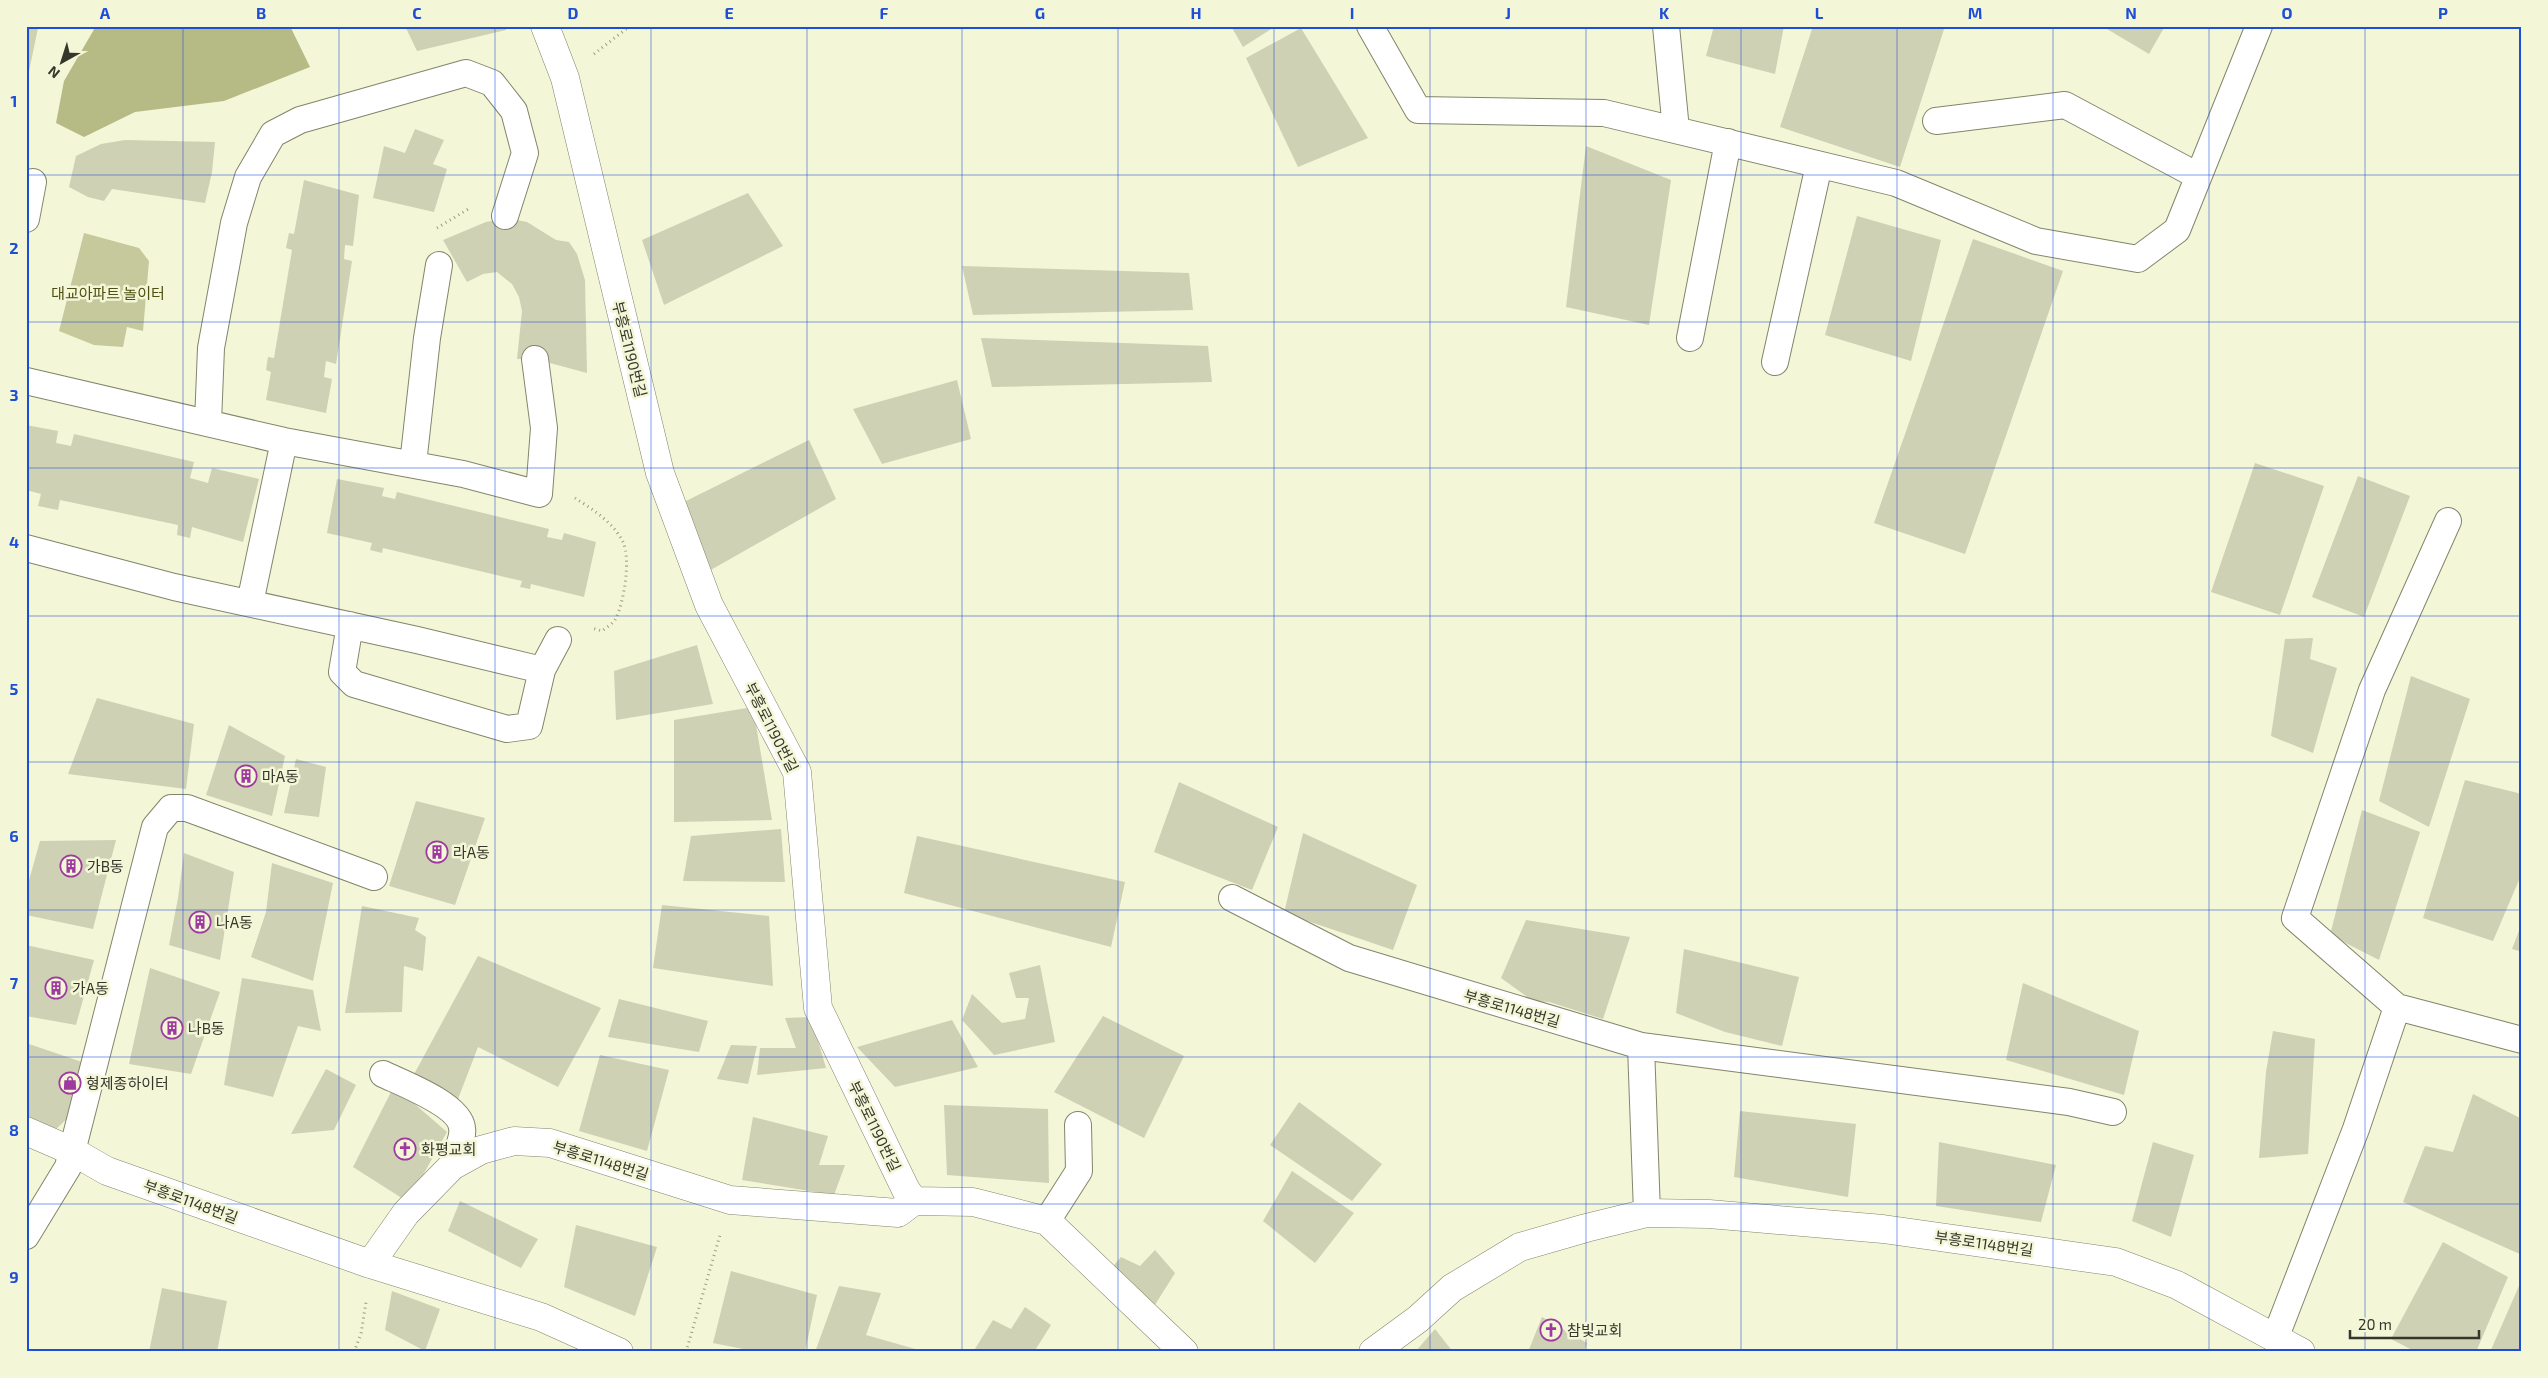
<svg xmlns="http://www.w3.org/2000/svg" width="2548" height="1378" font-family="'Exo 2','Noto Sans KR',sans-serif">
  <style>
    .green { fill: #c5c99b }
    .forest { fill: #b6ba84 }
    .building { fill: #cfd1b4 }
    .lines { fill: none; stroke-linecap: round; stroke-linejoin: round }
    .lane-casing { stroke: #83856a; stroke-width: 28 }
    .street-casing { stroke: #83856a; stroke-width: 29 }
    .path { stroke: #9a9c86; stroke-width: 3; stroke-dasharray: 1 4; stroke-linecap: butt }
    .lane { stroke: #fff; stroke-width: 26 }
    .street { stroke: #fff; stroke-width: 28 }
    .grid { fill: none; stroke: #1d4ed8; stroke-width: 1; stroke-opacity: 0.55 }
    .labels { text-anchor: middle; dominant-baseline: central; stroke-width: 5; stroke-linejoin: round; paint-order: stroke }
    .park-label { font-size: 15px; fill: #4e5011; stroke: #f4f6d8 }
    .street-label { font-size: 15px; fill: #36372b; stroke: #f4f6d8 }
    .poi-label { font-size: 15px; fill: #36372b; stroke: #f4f6d8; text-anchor: start }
    .neatline { fill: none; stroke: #1d4ed8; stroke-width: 2 }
    .grid-label { font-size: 16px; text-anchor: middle; font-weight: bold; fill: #1d4ed8 }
  </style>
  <rect width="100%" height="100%" fill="#f4f6d8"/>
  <path class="green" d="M84,233L139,248L149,261L143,331L127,327L123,347L94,345L59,331Z"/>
  <path class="forest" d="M96,26H290L310,67L224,101L135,112L84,137L56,123L64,81Z"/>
  <path class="building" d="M26,26L38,28L27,81H26Z
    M405,26H506V30L417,51Z
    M1231,26H1276L1243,47Z
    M1714,26H1784L1775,74L1706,56Z
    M1813,26H1945L1900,167L1780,127Z
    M2102,26H2165L2149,54Z
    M1301,28L1368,138L1298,167L1246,58Z
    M415,129L444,140L433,164L447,169L434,212L373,198L384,146L405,153Z
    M125,140L215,142L212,172L205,203L112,189L104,201L88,197L69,187L76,156L101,144Z
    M1586,146L1671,180L1649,325L1566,307Z
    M304,180L359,195L353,246L345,245L344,259L352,261L336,364L326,361L324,377L332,379L326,413L266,400L271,372L266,370L268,357L274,358L292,250L286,248L289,233L294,234Z
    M748,193L783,246L664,305L642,240Z
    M1857,216L1941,240L1911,361L1825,335Z
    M507,218L527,222L556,240L569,242L577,254L585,280L587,373L535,359H517L522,311L519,297L512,284L497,272L483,274L467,282L443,240L486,222Z
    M1973,239L2063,271L1965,554L1874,523Z
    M962,266L1189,273L1193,310L973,315Z
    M981,338L1208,346L1212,382L992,387Z
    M957,380L971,439L882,464L853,409Z
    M26,425L58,431L56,443L71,446L74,434L194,462L190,478L208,483L212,468L259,479L243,542L192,527L190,538L177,535L178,525L60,500L58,510L38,506L41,494L26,490Z
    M809,440L836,499L709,571L684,502Z
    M2255,463L2324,486L2280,615L2211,592Z
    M2358,476L2410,496L2364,617L2312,597Z
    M337,479L384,488L382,496L395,499L397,492L549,529L547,537L562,540L564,533L596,542L584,597L531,584L530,589L520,587L522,581L383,548L382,553L370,550L372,543L327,533Z
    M2313,638L2310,659L2337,668L2313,753L2271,736L2285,639Z
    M697,645L713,704L616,720L614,671Z
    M2411,676L2470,699L2429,827L2379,801Z
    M97,698L194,724L186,789L68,774Z
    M753,707L772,820L674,822V720Z
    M229,725L285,756L272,816L206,795Z
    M296,759L326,767L319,817L284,813Z
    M2465,780L2518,793L2522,796V873L2493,941L2423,918Z
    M1179,782L1278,827L1252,890L1154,852Z
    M416,801L485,818L455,905L389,886Z
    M2362,810L2420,832L2379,960L2330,935Z
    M781,829L785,882L683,881L691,836Z
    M1303,833L1417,885L1393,950L1284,913Z
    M917,836L1125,882L1111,947L904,893Z
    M116,840L93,929L26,915V891L40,841Z
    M184,853L234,872L220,960L169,945L178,898Z
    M272,863L333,883L313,981L251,957L266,912Z
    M662,905L769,916L773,986L653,968Z
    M362,906L419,918L415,930L426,937L423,971L404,966L402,1012L345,1013Z
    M1526,920L1630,937L1603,1019L1549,1002L1533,1001L1501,978Z
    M2522,923V952L2512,949Z
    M26,945L94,960L76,1025L26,1016Z
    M1684,949L1799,977L1782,1046L1725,1032L1676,1013Z
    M478,956L601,1008L558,1087L478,1047L458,1099L412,1078Z
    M1040,965L1055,1042L994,1055L962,1020L972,994L1002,1023L1025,1019L1029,998H1016L1009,973Z
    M150,968L220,992L191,1074L129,1064Z
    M242,978L313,990L321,1031L298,1026L273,1097L224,1085Z
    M2023,983L2139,1031L2124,1095L2006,1060Z
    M619,999L708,1021L699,1052L608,1037Z
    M1103,1016L1184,1056L1144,1138L1054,1092Z
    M811,1017L826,1068L757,1075L760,1048H796L785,1018Z
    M952,1020L978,1067L895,1087L857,1047Z
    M2273,1031L2315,1039L2308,1154L2259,1158L2266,1072Z
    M26,1043L85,1063L71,1115L54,1131L26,1118Z
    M731,1045L757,1046L748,1084L717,1079Z
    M600,1055L669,1070L647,1151L579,1131Z
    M326,1069L356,1085L334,1130L291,1134Z
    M394,1086L447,1132L408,1202L353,1167Z
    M2473,1094L2522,1119V1255L2403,1202L2425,1146L2453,1152Z
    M1299,1102L1382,1164L1352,1201L1270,1145Z
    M944,1105L1048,1109L1049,1183L947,1175Z
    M1740,1111L1856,1124L1848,1197L1734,1177Z
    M753,1117L828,1136L819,1165H845L834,1195L742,1180Z
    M1939,1142L2056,1165L2041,1222L1936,1206Z
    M2153,1142L2194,1155L2171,1237L2132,1221Z
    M1292,1171L1354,1213L1315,1263L1263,1221Z
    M460,1201L538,1239L521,1268L448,1231Z
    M576,1225L657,1247L635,1316L564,1287Z
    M2443,1242L2508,1277L2476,1352H2416L2391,1339Z
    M1155,1250L1175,1273L1153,1308L1109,1271L1121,1257L1140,1266Z
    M731,1271L817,1295L805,1352H758L713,1343Z
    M2522,1279V1352H2490Z
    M839,1286L881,1293L866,1335L926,1352H815Z
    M162,1288L227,1301L217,1352H149Z
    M392,1291L440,1309L425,1351L385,1330Z
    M1025,1307L1051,1325L1034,1352H973L993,1320L1011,1329Z
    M1542,1317L1587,1343L1584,1352H1528Z
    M1435,1329L1453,1352H1415Z"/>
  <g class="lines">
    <g class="lane-casing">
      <path id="lane" d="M1370,26L1418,110L1604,113L1896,183L2036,241L2138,259L2177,230L2259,26
        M1666,26L1676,130
        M1936,121L2065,105L2198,176
        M26,219L33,182
        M1690,338L1728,142
        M1775,362L1819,165
        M26,381L284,441L463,474L539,494L544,428L535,359
        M208,422L211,348L234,223L248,177L273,134L300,120L466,73L492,83L514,111L525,153L505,216
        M413,464L427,338L439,265
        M2448,521L2372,690L2295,918L2397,1007L2522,1040
        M26,548L174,587L417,640L542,670
        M250,603L284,441
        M350,625L342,672L354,684L507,729L529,726L542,670L558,640
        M1232,898L1349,958L1641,1046L2069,1102L2113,1112
        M1641,1046L1647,1213
        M383,1074C402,1083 460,1105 462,1128C464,1138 455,1155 452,1166
        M1047,1221L1079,1171L1078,1125
        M26,1236L68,1167L155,827L171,808H187L374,877
        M2276,1336L2356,1129L2397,1007"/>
    </g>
    <g class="street-casing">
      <path id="street" d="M545,26L565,78L660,473L709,605L797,772L818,1008L906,1190L914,1201
        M26,1131L72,1151L107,1171L370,1264L541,1317L619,1352
        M914,1201L973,1202L1047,1221L1184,1352
        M370,1264L406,1213L452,1166L481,1150L514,1141L550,1143L730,1200L898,1213L914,1201
        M1373,1352L1418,1319L1452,1288L1520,1247L1586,1228L1647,1213L1709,1214L1883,1229L2116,1262L2177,1285L2301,1352"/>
    </g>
    <path class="path" d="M594,54L630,26
      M437,228L470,208
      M575,498C592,509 613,522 623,542C631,559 624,602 616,618C614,623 607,627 602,631L592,628
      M354,1352L361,1334L366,1302
      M686,1352L720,1235"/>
    <use href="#lane" class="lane"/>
    <use href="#street" class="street"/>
  </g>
  <path class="grid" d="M183,26V1352M339,26V1352M495,26V1352M651,26V1352M807,26V1352M962,26V1352M1118,26V1352M1274,26V1352M1430,26V1352M1586,26V1352M1741,26V1352M1897,26V1352M2053,26V1352M2209,26V1352M2365,26V1352M26,175H2522M26,322H2522M26,468H2522M26,616H2522M26,762H2522M26,910H2522M26,1057H2522M26,1204H2522"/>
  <defs>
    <g id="building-ring" transform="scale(1.125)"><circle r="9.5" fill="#f4f6d8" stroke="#9d399f" stroke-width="1.5"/><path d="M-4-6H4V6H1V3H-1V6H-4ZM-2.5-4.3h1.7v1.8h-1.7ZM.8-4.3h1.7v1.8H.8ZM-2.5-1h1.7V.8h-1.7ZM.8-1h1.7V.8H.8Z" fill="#9d399f"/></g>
    <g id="shop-ring" transform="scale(1.125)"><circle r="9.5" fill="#f4f6d8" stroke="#9d399f" stroke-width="1.5"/><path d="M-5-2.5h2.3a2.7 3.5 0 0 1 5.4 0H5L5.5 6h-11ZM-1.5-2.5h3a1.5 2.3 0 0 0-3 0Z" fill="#9d399f"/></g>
    <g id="church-ring" transform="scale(1.125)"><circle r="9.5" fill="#f4f6d8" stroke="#9d399f" stroke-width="1.5"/><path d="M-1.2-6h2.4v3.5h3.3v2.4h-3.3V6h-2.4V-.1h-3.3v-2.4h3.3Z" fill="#9d399f"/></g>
  </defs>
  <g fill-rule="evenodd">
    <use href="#building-ring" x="246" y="776"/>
    <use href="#building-ring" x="437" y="852"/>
    <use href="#building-ring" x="71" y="866"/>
    <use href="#building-ring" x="200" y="922"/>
    <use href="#building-ring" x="56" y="988"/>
    <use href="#building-ring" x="172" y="1028"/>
    <use href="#shop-ring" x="70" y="1083"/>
    <use href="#church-ring" x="405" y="1149"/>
    <use href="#church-ring" x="1551" y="1330"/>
  </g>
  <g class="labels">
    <g class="park-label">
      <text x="108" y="293">대교아파트 놀이터</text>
    </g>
    <g class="street-label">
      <text transform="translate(630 349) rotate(76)">부흥로1190번길</text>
      <text transform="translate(772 727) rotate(63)">부흥로1190번길</text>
      <text transform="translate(1512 1008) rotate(16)">부흥로1148번길</text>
      <text transform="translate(875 1126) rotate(64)">부흥로1190번길</text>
      <text transform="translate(601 1160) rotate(17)">부흥로1148번길</text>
      <text transform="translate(191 1201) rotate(20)">부흥로1148번길</text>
      <text transform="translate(1984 1243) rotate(8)">부흥로1148번길</text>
    </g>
    <g class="poi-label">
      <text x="262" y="776">마A동</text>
      <text x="453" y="852">라A동</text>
      <text x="87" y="866">가B동</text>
      <text x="216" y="922">나A동</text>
      <text x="72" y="988">가A동</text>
      <text x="188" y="1028">나B동</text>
      <text x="86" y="1083">형제종하이터</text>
      <text x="421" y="1149">화평교회</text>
      <text x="1567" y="1330">참빛교회</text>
    </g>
  </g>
  <rect width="2548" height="1378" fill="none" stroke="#f4f6d8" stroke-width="55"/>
  <g transform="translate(62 62) rotate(219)" stroke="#f4f6d8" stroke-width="4" paint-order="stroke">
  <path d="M0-4L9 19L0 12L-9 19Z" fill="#36372b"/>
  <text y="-8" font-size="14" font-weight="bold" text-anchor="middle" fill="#36372b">N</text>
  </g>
  <path d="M2350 1330v8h129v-8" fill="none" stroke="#36372b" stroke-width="2.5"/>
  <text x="2358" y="1330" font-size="15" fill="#36372b" stroke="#f4f6d8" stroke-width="4" paint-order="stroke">20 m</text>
  <rect x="28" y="28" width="2492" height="1322" class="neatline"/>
  <g class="grid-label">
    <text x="105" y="19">A</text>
    <text x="261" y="19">B</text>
    <text x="417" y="19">C</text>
    <text x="573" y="19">D</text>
    <text x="729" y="19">E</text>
    <text x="884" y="19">F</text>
    <text x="1040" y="19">G</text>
    <text x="1196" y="19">H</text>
    <text x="1352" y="19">I</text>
    <text x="1508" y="19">J</text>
    <text x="1664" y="19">K</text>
    <text x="1819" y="19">L</text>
    <text x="1975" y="19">M</text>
    <text x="2131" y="19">N</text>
    <text x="2287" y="19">O</text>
    <text x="2443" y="19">P</text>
    <text x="14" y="107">1</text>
    <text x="14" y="254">2</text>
    <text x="14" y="401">3</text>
    <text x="14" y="548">4</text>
    <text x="14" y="695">5</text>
    <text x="14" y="842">6</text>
    <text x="14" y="989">7</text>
    <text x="14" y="1136">8</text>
    <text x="14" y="1283">9</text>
  </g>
</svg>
